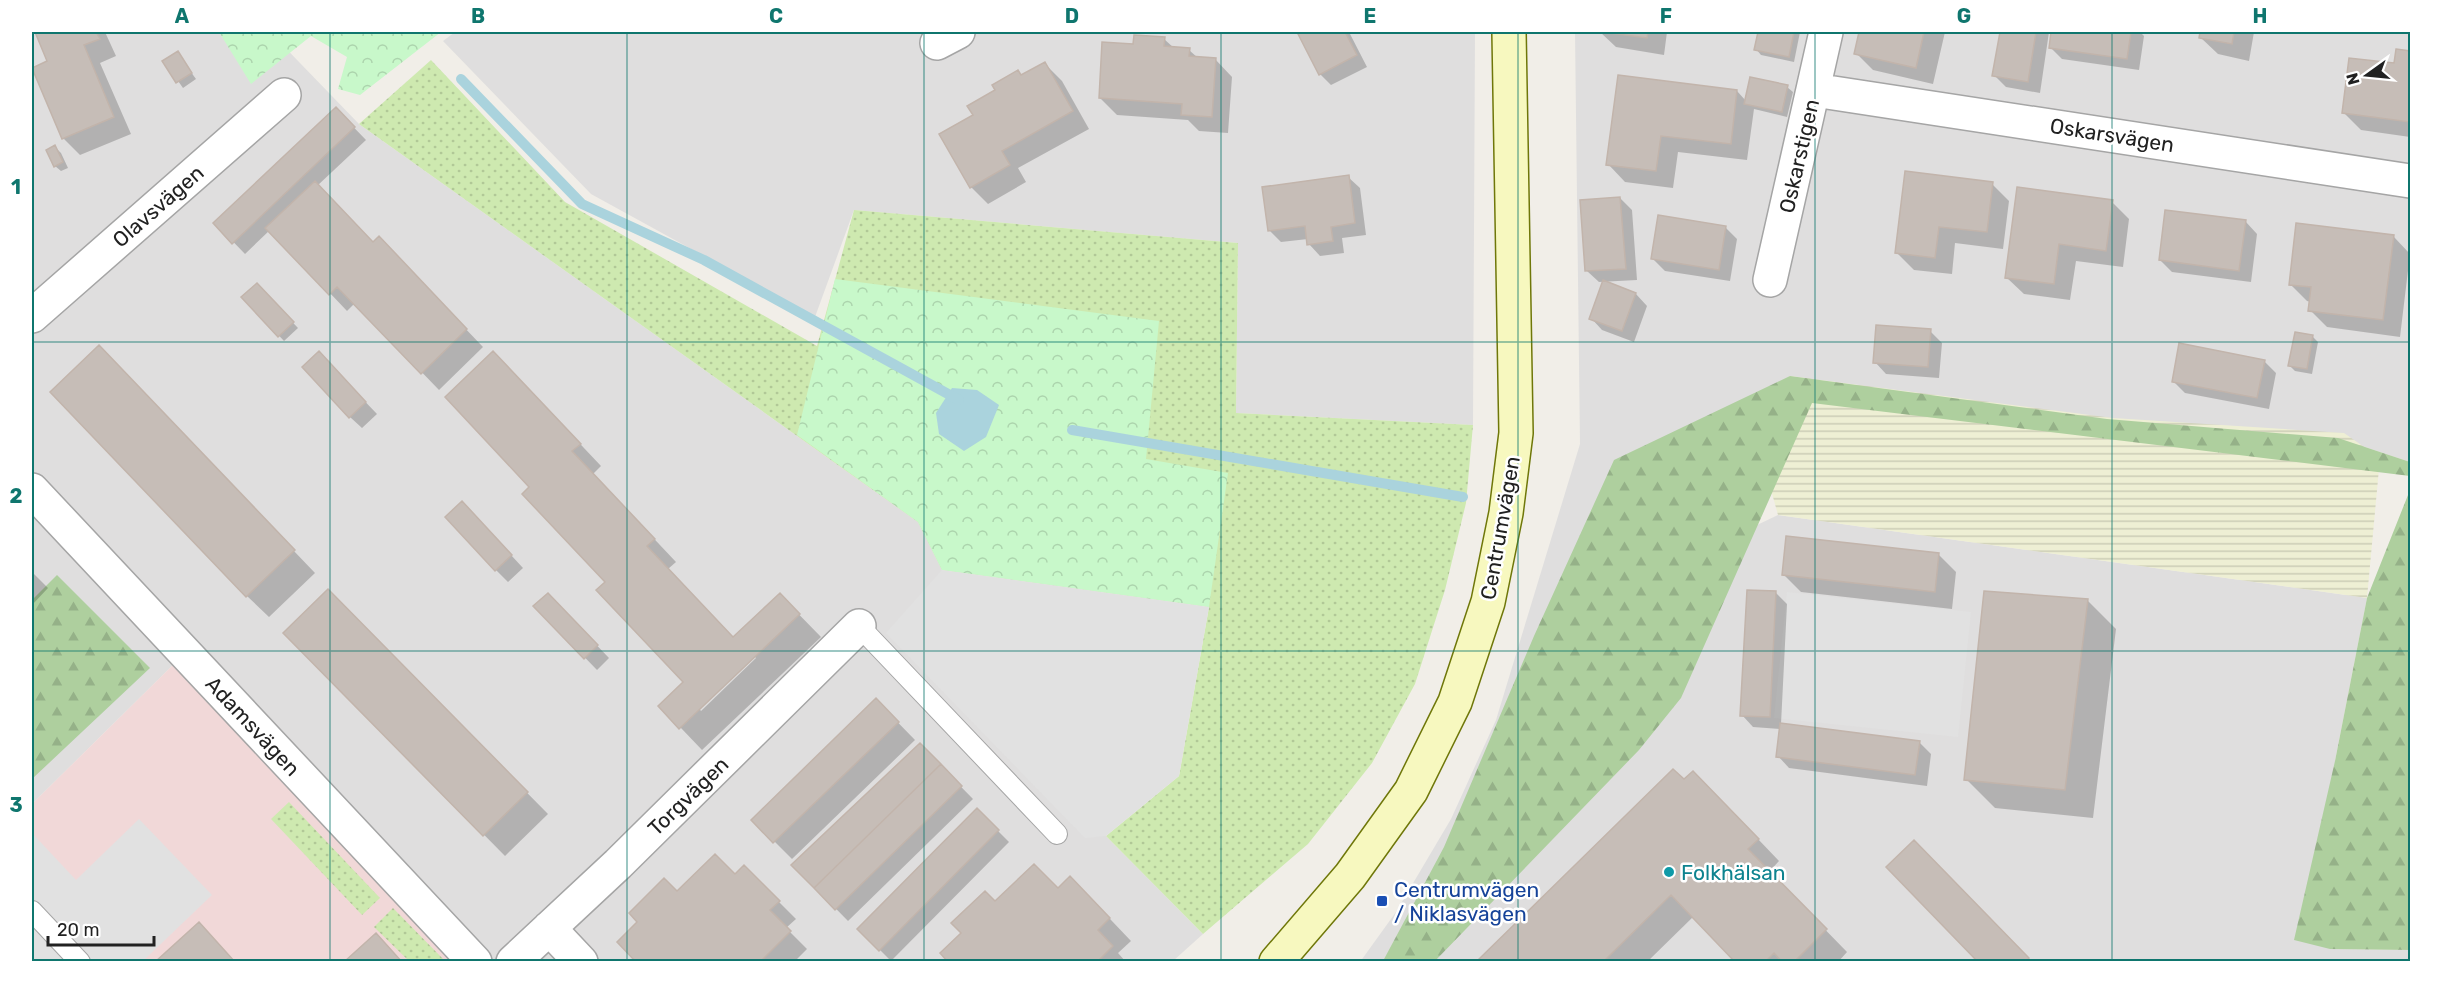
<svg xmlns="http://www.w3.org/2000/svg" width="2442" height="993" font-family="Rubik,sans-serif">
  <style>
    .residential { fill: #dfdede }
    .commercial { fill: #f1d8d8 }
    .farmland { fill: url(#farmland-rules) }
    .grass { fill: url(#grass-dots) }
    .forest { fill: url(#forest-firs) }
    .park { fill: url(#park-crowns) }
    .parking { fill: #e1e1e1 }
    .water { fill: #aad3dd }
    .shadow { fill: #0003; fill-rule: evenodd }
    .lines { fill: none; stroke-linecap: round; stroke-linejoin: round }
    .stream { stroke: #aad3dd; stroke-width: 10 }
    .building { fill: #c6bdb7; stroke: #c2b4ab; stroke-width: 1.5 }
    .service-casing { stroke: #a5a5a5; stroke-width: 22 }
    .minor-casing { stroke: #a5a5a5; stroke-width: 36 }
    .secondary-casing { stroke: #6f7709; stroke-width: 36 }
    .service { stroke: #fff; stroke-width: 20 }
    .minor { stroke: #fff; stroke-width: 33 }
    .secondary { stroke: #f7f8bf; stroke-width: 33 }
    .grid { fill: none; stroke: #0f766e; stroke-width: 1.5; stroke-opacity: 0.55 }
    .culture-dot { fill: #0f9aa8; stroke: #fff; stroke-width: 2 }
    .transit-dot { fill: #1a4fb4; stroke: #fff; stroke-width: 2 }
    .labels { text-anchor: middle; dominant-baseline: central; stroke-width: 5; stroke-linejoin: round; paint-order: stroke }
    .street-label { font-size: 21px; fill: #212121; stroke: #fff }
    .culture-label { font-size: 21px; fill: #0d838f; stroke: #fff; text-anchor: start }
    .transit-label { font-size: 21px; fill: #164399; stroke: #fff; text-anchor: start }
    .neatline { fill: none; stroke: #0f766e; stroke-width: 2 }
    .grid-label { font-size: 20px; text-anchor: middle; font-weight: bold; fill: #0f766e }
  </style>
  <defs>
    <pattern id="farmland-rules" width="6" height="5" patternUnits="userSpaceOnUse" patternTransform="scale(1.5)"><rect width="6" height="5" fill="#eeefd4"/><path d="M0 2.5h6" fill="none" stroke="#cccdb6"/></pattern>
    <pattern id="grass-dots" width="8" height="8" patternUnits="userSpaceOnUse" patternTransform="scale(1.5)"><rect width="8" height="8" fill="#cee9b0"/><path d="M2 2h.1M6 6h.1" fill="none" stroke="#b1c897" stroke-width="1.8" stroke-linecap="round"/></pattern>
    <pattern id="forest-firs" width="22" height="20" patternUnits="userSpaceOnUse" patternTransform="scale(1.5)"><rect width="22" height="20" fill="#aecf9e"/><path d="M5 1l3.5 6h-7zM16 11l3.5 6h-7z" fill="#95b188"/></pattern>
    <pattern id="park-crowns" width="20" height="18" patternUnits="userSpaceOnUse" patternTransform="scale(1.5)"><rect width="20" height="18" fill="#c8f8ca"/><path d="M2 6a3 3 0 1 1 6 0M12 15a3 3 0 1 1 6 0" fill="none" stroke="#acd4ad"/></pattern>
  </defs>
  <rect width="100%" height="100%" fill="#f1eee8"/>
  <path class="residential" d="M32,32H270L359,124L918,522L942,570L1106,836L1203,934L1173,961H467L177,661L32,804Z
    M455,32H1475L1473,425L1236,413L1238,243L854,210L815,317L591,194L443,41Z
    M1575,32H2410V462L2338,438L2107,419L1790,376L1713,546L1778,515L2367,598L2335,761L2330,949L2410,950V961L1360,962L1396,912L1451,819L1496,720L1580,444Z"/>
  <path class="commercial" d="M177,661L467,962H32V804Z"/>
  <path class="farmland" d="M1790,376L2113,418L2344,433L2380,458L2367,598L1778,515L1748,407Z"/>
  <path class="grass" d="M431,60L565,202L817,346L854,210L1238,243L1236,413L1473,425L1466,503L1445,590L1415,684L1372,763L1308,844L1203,934L1106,836L1179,776L1209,607L942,570L918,522L359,124Z
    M289,802L380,898L362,915L271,819Z
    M393,908L445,961H409L374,927Z"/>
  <path class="forest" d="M1790,376L2107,419L2338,438L2410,462V476L1812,403L1681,698L1639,750L1435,961H1383L1444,847L1534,636L1614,460Z
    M2410,490V950L2330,949L2294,940L2335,761L2367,598Z
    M57,575L150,668L32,779V600Z"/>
  <path class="park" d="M219,32H441L360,95L338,89L347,57L311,36L251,84Z
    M835,279L1159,321L1146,459L1228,473L1209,607L942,570L918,522L797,435Z"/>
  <path class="parking" d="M942,570L1209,607L1179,776L1106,836L1085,838L886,633Z
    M1787,592L1971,612L1958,737L1774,718Z
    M139,819L212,895L143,961H32V833L76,880Z"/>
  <path class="water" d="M952,388L977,390L999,405L986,437L964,451L939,434L936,413Z"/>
  <path class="shadow" d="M36,32H105L116,56L100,63L131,134L80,155L63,138L49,62Z
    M1299,32H1349L1367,67L1331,85L1320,74Z
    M1600,32H1667L1664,55L1616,47Z
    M1760,32H1800L1794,62L1761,55L1756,49Z
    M1861,32H1945L1933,84L1873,70L1856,53Z
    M2001,32H2049L2040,93L2006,87L1994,75Z
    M2053,32H2140L2144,36L2139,70L2062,59L2051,48Z
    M2201,32H2254L2249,61L2218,54L2200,37Z
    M1164,39L1174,48L1189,50L1198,58L1215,59L1232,77L1228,133L1199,131L1188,120L1117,115L1100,98Z
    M2398,51L2410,52V137L2361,130L2344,113L2395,65Z
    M177,53L196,79L183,88L164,61Z
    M1045,64L1062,81L1089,129L1018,168L1026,182L988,204L971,187L975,116L997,91L1018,72L1023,76Z
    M1787,87L1793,92L1787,117L1754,109L1747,160L1678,152L1673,188L1625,182L1608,164L1737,91L1746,101Z
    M336,109L366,140L317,186L373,244L396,256L483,347L439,390L355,303L347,311L270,230L245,254L215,223Z
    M55,147L61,153L68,168L61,171L55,166Z
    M1348,177L1360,188L1366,235L1342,238L1344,253L1320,256L1309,244L1308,239L1281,242L1270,231Z
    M1992,184L2009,201L2003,249L1955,243L1952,274L1914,270L1897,253Z
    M1620,198L1632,210L1637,280L1599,282L1587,271Z
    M2112,202L2129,219L2123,267L2076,261L2070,300L2024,294L2006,277Z
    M2167,211L2246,222L2257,234L2251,282L2172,272L2160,260Z
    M1726,228L1737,239L1730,281L1665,271L1653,259Z
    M2394,237L2410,254L2400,337L2327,327L2310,310L2311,302L2307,301L2290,284Z
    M257,285L298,328L284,341L243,297Z
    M1636,294L1647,306L1634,342L1602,330L1591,318Z
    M1930,331L1942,343L1939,378L1886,374L1875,362Z
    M2313,337L2318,342L2312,374L2295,371L2289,365Z
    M2264,361L2276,373L2269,409L2185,393L2173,381Z
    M330,365L377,414L362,428L350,417Z
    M120,369L315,573L269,617L247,596Z
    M515,375L601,466L593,474L676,562L668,569L734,639L780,595L821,637L702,750L660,706L685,682L531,487ZM754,656L756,658L701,711L699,708Z
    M474,515L523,568L508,582L496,570Z
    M1939,555L1956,572L1952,609L1801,592L1783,574Z
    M32,572L48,588L32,605Z
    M328,591L548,814L505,856L285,633Z
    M1776,593L1787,604L1781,724L1919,742L1931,754L1927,786L1789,768L1778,756L1781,729L1753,727L1742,715Z
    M2087,600L2116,629L2093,818L1995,808L1966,779Z
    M535,606H559L609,658L597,670Z
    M876,700L915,740L792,859L753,820Z
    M920,745L973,799L848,921L793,865Z
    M1715,794L1779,861L1769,872L1847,952L1838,962H1738L1694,916L1647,962H1478Z
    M977,810L1009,842L891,961L859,929Z
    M744,867L796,919L786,928L807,949L794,962H639Z
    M1058,890L1092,900L1131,941L1118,953L1126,962H950L995,902Z"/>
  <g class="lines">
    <path class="stream" d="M461,79L582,204L704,260L959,400
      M1072,430L1463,497"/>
  </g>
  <path class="building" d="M35,32H96L100,39L84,45L114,117L62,139L32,68L47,61Z
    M1297,32H1345L1357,55L1319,75Z
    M1603,32H1648L1647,38Z
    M1758,32H1794L1789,57L1754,50Z
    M1859,32H1924L1916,68L1854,54Z
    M2000,32H2036L2028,82L1992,76Z
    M2051,32H2131L2127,59L2049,48Z
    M2200,32H2234L2232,44L2199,38Z
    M1134,35L1165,37L1164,46L1190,48L1189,56L1216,58L1212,117L1181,115L1182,104L1099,98L1102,42L1133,44Z
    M2396,49L2410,51V122L2342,113L2349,58L2394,63Z
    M178,51L192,73L176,83L162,61Z
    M1045,62L1073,111L1002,151L1010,165L970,188L939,134L973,115L967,106L995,90L992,85L1018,70L1021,75Z
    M1618,75L1737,90L1731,144L1661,136L1656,171L1606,165Z
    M1750,77L1788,85L1782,112L1744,104Z
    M336,107L355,127L232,244L213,223Z
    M55,145L63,162L54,167L46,150Z
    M1905,171L1993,182L1987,232L1939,227L1935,258L1895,253Z
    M1349,175L1355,223L1331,227L1333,241L1307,245L1305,226L1268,231L1262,187Z
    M315,181L373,242L379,236L467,329L421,374L337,287L329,295L265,228Z
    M2017,187L2113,200L2106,251L2059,244L2054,284L2005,278Z
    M1620,197L1626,269L1585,271L1580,200Z
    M2165,210L2246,220L2239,271L2159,260Z
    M1658,215L1726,226L1719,270L1651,259Z
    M2296,223L2394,235L2383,320L2308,311L2311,287L2289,285Z
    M1603,280L1636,293L1622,331L1589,319Z
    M257,283L294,322L278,337L241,297Z
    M1876,325L1931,329L1928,367L1873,363Z
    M2295,332L2313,335L2307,369L2288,366Z
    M2179,343L2265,360L2257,398L2172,382Z
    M99,345L295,550L246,597L50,392Z
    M319,351L366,402L349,418L302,367Z
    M493,351L581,444L572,451L655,539L647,546L733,637L780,593L800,614L679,729L658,706L683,682L596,590L605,582L522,494L529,487L445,397Z
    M462,501L512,555L495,571L445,517Z
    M1786,536L1939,553L1935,592L1782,575Z
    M328,589L528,792L483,836L283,633Z
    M1747,590L1776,591L1770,717L1740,716Z
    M1984,591L2088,599L2065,790L1964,780Z
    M548,593L598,645L584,659L533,606Z
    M876,698L899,722L773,843L751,820Z
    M1780,723L1920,741L1915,775L1776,757Z
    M920,743L941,764L814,888L791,865Z
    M941,764L962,786L835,910L814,888Z
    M1673,769L1684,779L1693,771L1759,839L1748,849L1827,929L1794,962H1782L1774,953L1765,962H1735L1671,895L1603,962H1476Z
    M977,808L999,830L879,951L857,929Z
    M1914,840L2029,958L2026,962H1978L1886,867Z
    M715,854L735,874L744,865L780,901L770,910L791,931L760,962H636L617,942L637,922L629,913L664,878L677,891Z
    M1034,864L1058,888L1070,876L1110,918L1098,930L1113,946L1097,962H948L940,953L961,933L951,923L985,891L995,901Z
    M199,922L235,962H155Z
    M376,933L402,962H344Z"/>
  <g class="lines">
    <g class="service-casing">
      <path id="service" d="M859,626L1057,834
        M32,911L80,962"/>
    </g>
    <g class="minor-casing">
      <path id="minor" d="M937,43L958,32
        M1814,90L2410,181
        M1770,280L1826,32
        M32,316L284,95
        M32,490L475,962
        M549,928L581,962
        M513,962L618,864L859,626"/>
    </g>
    <g class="secondary-casing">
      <path id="secondary" d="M1276,962L1350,876L1411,791L1455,702L1488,602L1506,513L1516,433L1509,32"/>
    </g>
    <use href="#service" class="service"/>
    <use href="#minor" class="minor"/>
    <use href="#secondary" class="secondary"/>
  </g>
  <path class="grid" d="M330,32V962M627,32V962M924,32V962M1221,32V962M1518,32V962M1815,32V962M2112,32V962M32,342H2410M32,651H2410"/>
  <circle class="culture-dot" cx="1669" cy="872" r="6"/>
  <rect class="transit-dot" x="1376" y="895" width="12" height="12" rx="3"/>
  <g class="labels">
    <g class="street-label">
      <text transform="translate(2112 135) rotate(9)">Oskarsvägen</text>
      <text transform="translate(1799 156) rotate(-77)">Oskarstigen</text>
      <text transform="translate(158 206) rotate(-41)">Olavsvägen</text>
      <text transform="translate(1500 528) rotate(-80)">Centrumvägen</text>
      <text transform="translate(253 726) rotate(47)">Adamsvägen</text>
      <text transform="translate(688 796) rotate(-44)">Torgvägen</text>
    </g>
    <g class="culture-label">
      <text x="1681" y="872">Folkhälsan</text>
    </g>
    <g class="transit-label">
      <text x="1394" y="889">Centrumvägen<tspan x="1394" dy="24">/ Niklasvägen</tspan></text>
    </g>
  </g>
  <rect width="2442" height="993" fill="none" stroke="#ffffff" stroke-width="66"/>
  <g transform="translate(2367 75) rotate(255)" stroke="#ffffff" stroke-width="4.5" paint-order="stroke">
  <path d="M0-4.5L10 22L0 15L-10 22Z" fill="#212121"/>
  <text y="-9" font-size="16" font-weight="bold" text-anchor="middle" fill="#212121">N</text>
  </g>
  <path d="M48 936v9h106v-9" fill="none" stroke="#212121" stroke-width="3"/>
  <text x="57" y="936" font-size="18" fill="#212121" stroke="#ffffff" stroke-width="4.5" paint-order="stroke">20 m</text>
  <rect x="33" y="33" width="2376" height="927" class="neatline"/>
  <g class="grid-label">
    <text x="182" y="23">A</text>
    <text x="478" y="23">B</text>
    <text x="776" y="23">C</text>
    <text x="1072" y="23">D</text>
    <text x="1370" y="23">E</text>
    <text x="1666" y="23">F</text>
    <text x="1964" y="23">G</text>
    <text x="2260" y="23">H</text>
    <text x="16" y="194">1</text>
    <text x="16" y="503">2</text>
    <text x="16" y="812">3</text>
  </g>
</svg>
